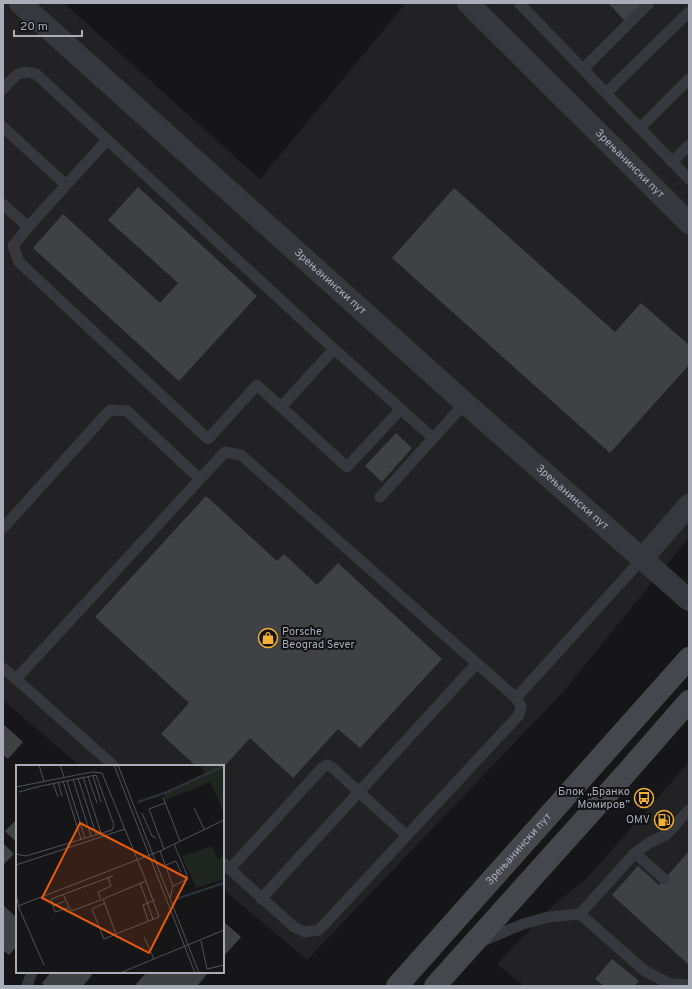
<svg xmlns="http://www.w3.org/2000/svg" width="692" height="989" font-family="Overpass,sans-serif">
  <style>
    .built { fill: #222225 }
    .building { fill: #404145 }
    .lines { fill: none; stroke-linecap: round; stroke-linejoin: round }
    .lane { stroke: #37383d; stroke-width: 11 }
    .street { stroke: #37383d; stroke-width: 22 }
    .secondary { stroke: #45474d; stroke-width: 22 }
    .labels { text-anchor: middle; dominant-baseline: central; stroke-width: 4; stroke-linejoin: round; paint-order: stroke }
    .street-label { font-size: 11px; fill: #a8adb8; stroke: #111113 }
    .poi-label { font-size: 11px; fill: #a8adb8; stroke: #111113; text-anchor: end }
    .inset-river { fill: none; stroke: #2c353c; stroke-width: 2 }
    .inset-road { fill: none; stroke: #505258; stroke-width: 1 }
    .view { fill: #e8590c; fill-opacity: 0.15; stroke: #e8590c; stroke-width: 2 }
    .inset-edge { fill: none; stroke: #a8adb8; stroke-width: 2 }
  </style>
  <rect width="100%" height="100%" fill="#161618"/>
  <path class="built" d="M3,3H64L260,179L406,3H689V537L563,692L307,960L223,889V766H80L3,700Z
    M689,762V986H524L497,964L555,904L587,878Z"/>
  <path class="building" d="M608,3H646L626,22Z
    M138,187L257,296L179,381L33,248L63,214L160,303L178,283L108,220Z
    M454,188L615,332L641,303L689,345V365L610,453L392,258Z
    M396,433L412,448L382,482L365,466Z
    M206,496L277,561L284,554L317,585L338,563L442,659L360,748L338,729L293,778L250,738L223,768V766H196L161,734L189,703L95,617Z
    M3,724L23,742L8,759L3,755Z
    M17,819V843L5,831Z
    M3,843L14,854L3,865Z
    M689,851V965L612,895L638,866L659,885Z
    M3,905L17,918V946L9,955L3,950Z
    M223,921L241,937L223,957Z
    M612,959L639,981L634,986H604L595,979Z
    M51,972H89L92,975L83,986H45L42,983Z
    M147,972H209L197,986H138L136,984Z"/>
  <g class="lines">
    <path class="lane" d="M519,3L689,179
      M583,69L649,3
      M3,89C14,77 19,68 36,74L334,349L433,438
      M606,93L689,12
      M3,127L66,185
      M640,128L689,79
      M107,140L28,227L13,246L19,262L208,439L257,385L347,467L401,409
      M672,162L689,145
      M3,204L28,227
      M281,407L334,349
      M380,497L465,403
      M3,528L110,410L127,411L200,479
      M3,668L16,679
      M516,698L642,559
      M114,766L16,679L225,452L241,455L516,698L521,706L519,715L319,930L305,932L294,927L223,863
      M635,853L664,879
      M230,869L322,768L327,765L333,768L406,835
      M261,899L477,663
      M580,914L645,971L670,984L689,985
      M483,941L523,924L548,917L580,914L635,853L649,843L667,834L689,810
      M27,986L32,972"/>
    <g class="street">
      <path id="s1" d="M20,3L465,403L689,600"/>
      <path id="s2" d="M468,3L689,223"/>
      <path d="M642,559L689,505"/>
    </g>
    <g class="secondary">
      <path id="s3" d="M397,986L689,658"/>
      <path d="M435,986L627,772L689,701"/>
    </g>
  </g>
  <defs>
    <g id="shop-ring" transform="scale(1)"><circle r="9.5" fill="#111113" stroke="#f2b134" stroke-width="1.5"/><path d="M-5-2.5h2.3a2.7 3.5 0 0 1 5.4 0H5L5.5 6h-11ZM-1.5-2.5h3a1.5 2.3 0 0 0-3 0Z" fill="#f2b134"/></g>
    <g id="bus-ring" transform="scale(1)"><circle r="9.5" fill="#111113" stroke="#f2b134" stroke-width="1.5"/><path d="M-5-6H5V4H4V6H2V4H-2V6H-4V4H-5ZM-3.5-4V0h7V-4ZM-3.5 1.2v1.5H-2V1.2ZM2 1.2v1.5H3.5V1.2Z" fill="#f2b134"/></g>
    <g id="fuel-ring" transform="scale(1)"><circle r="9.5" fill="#111113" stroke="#f2b134" stroke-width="1.5"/><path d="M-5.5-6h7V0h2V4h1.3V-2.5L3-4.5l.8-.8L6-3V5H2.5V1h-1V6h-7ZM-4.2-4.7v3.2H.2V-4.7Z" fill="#f2b134"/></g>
  </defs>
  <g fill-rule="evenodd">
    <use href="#shop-ring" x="268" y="638"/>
    <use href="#bus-ring" x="644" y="798"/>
    <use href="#fuel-ring" x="664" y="820"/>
  </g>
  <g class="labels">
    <g class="street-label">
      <text stroke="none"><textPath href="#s2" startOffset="228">Зрењанински пут</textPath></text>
      <text stroke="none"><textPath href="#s1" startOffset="417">Зрењанински пут</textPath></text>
      <text stroke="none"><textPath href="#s1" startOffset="741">Зрењанински пут</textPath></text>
      <text stroke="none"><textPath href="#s3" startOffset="183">Зрењанински пут</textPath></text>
    </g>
    <g class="poi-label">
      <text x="282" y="632" text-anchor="start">Porsche<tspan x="282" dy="13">Beograd Sever</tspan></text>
      <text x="630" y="792">Блок „Бранко<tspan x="630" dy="13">Момиров”</tspan></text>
      <text x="650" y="820">OMV</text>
    </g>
  </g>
  <g transform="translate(16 765)">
    <rect width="208" height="208" fill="#161618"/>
    <path d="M185,0H208V48L194,17L150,35L148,29L189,10ZM196,81L202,94L208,90V114L180,123L166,91Z" fill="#1e261f"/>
    <path class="inset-river" d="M122,37L151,27L208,1M160,134L208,118"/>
    <path class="inset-road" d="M23,0L28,16M44,0L48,12M98,0L179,208M102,0L183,208M77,11L85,37M67,12L85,68M72,12L81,38M62,13L80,69M57,14L75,71M47,16L65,74M51,16L69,73M42,17L46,31M37,18L42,32M0,22L76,7L86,8L130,116L87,134L100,169L143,152L130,116M147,32L164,76M178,43L188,64M126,48L136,71L140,73M148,84L133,44L149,38M144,86L157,121L154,133M0,89L10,91L96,65L98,60L80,10L25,21L3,27M0,100L109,64M150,100L160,96L165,107M124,118L137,154M157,121L169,115L171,110L158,79M0,129L3,143L28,200M47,129L55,146L85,135L82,127L95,121L92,112M89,138L76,144L88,174L100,169M2,141L144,86L208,55M37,141L49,136M52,143L39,147L35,134L97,111M132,156L127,140L139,135M128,172L138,194M185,176L191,204L208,200M104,208L208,165"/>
    <path class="view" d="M64,58L171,113L133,188L26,133Z"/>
    <rect width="208" height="208" class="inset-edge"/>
  </g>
  <rect width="692" height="989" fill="none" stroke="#a8adb8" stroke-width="8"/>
  <path d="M14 30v6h68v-6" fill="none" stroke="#a8adb8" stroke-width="2"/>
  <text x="20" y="30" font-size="12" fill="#a8adb8" stroke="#111113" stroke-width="3" paint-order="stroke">20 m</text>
</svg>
